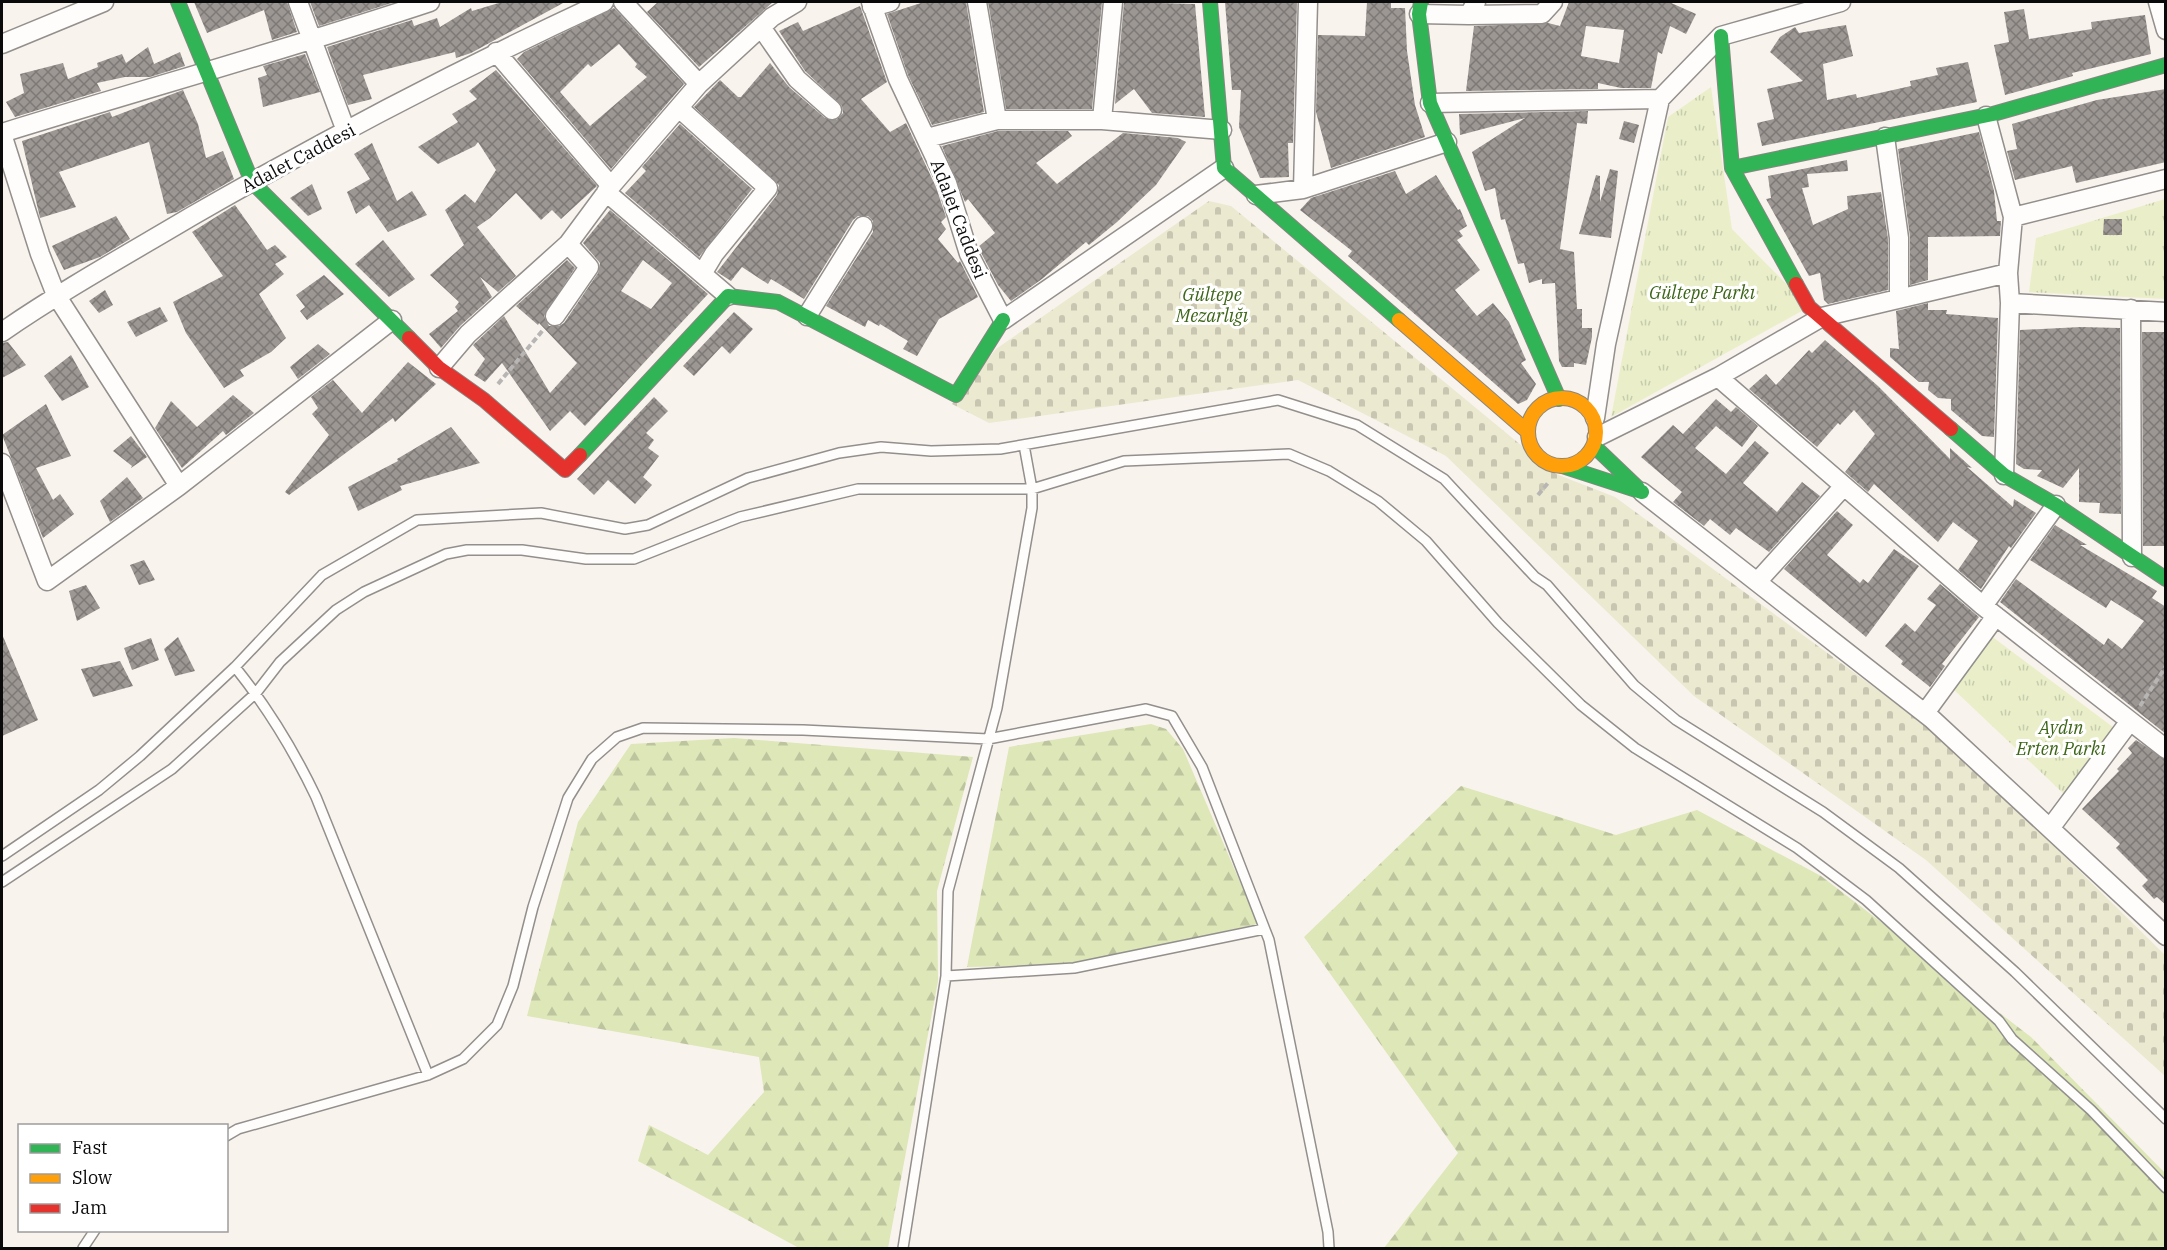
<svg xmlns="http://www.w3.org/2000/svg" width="2167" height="1250" font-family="'IBM Plex Serif',serif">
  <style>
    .forest { fill: url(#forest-firs) }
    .cemetery { fill: url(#cemetery-stones) }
    .park { fill: url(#park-tufts) }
    .building { fill: url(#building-cross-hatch); fill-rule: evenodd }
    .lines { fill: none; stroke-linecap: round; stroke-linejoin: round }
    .lane-casing { stroke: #928f8c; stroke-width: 12 }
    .street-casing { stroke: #928f8c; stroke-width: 21 }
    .fast-casing { stroke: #888683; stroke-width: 16 }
    .slow-casing { stroke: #888683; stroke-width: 16 }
    .jam-casing { stroke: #888683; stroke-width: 16 }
    .path { stroke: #b7b6b5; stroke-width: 4; stroke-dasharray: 6 3; stroke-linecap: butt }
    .lane { stroke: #fefdfc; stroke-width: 9 }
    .street { stroke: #fefdfc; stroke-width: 18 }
    .fast { stroke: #30b455; stroke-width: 14 }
    .slow { stroke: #ff9f0a; stroke-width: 14 }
    .jam { stroke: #e5322d; stroke-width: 14 }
    .labels { text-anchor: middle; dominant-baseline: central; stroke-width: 6; stroke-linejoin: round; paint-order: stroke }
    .street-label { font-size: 18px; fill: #0a0a0a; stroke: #fff }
    .park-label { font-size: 18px; font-style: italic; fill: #3c6517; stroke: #fff }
  </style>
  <defs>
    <pattern id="forest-firs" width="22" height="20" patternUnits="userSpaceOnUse" patternTransform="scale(1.5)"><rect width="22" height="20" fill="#dde7b8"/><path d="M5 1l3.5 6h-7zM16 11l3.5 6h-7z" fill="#bcc59d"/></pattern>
    <pattern id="cemetery-stones" width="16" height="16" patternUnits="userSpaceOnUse" patternTransform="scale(1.5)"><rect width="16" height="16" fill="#ebe9d0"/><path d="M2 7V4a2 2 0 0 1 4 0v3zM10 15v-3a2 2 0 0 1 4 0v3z" fill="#c8c6b1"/></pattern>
    <pattern id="park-tufts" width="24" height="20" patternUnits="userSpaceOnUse" patternTransform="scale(1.5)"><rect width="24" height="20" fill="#eaefca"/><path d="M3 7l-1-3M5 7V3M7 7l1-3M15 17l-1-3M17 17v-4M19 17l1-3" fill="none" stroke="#c7ccac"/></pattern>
    <pattern id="building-cross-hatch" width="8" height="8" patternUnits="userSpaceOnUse" patternTransform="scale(1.5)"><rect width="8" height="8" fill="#9c9793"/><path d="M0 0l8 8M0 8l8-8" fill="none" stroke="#7d7976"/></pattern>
  </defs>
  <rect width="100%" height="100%" fill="#f9f3ed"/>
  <path class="forest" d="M1151,724L1166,729L1183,749L1258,924L1067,965L967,967L1009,747Z
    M734,738L973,757L937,891L938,981L888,1248H799L638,1161L649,1125L708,1155L764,1092L759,1057L527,1016L578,822L631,744Z
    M1461,786L1616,835L1697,810L1821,876L2031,1037L2165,1173V1248H1384L1458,1153L1304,937Z"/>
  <path class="cemetery" d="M1209,201L1231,206L1556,474L1615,497L1946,740L2165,955V1076L1926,860L1694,696L1446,456L1298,380L989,423L952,404L996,349Z"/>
  <path class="park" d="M1711,87L1732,229L1809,307L1611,417L1668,117Z
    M2165,199V299L2029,292L2036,238Z
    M1990,635L2117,730L2065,795L1952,688Z"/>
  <path class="building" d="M194,2H287L297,32L272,40L264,10L207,33Z
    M310,2H395L319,26Z
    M502,2H565L471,53L456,58L455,52L363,75L372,99L348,105L327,47L412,20L414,26L437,18L440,27L471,8L472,11Z
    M658,2H773L699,67L647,12Z
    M924,2H966L984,112L932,125L908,75L887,14Z
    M988,2H1102L1092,109H1006Z
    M1124,2L1195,4L1205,117L1152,113L1134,89L1115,104Z
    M1225,2H1297L1293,143H1288L1289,177L1260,178L1239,127L1241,90H1232Z
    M1367,2H1391V8H1405L1407,51L1415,105L1425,137L1331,168L1316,112L1318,35L1365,36Z
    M1569,2H1669L1696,14L1686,34L1670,26L1662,54L1658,52L1651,88H1621L1598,83V89L1466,91L1474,26L1548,23L1560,26ZM1586,26L1624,30L1619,63L1581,56Z
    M860,6L887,82L861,99L890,132L906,123L936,187L946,217L941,222L946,229L938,239L958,263L960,261L978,297L939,319L917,356L903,349L908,341L880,324L879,326L868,320L865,327L826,306L873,232V221L868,216H858L853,220L804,299L771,279L768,284L742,267L731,281L717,272L777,195L779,185L694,107L720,80L738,97H741L770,63L789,87L825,118L836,120L843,113L842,106L805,71L779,31L798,22L803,31Z
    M614,8L684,84L611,169L517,59L524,52ZM619,44L637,64L635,67L647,77L590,126L560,92L588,64L591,67Z
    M2024,9L2029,39L2092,29L2091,22L2145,15L2151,54L2072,73L2073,76L2005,95L1994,45L2009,42L2004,12Z
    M1846,25L1853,56L1823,64L1827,100L1856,94L1857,98L1911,86L1910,81L1938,75L1936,68L1968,62L1977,102L1762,146L1757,123L1774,119L1767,89L1803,81L1770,52L1780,37L1795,27L1799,33Z
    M148,47L154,64L180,52L185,66L150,77H125L97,83L101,91L15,117L6,102L24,93L20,74L63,63L68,79L98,67L97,63L122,54L126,63Z
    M305,54L320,92L263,107L258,78L267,75L263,66Z
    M496,70L597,186L561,219L552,210L541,220L516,193L490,218L477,227L516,276L498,292L480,277L492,297L460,326L441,348L429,334L458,311L455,307L459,302L430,275L464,245L445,210L465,194L475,203L496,170L478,142L475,146L438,164L418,147L458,122L452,114L477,99L469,91Z
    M2166,89V162L2076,183L2072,166L2015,180L2007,151L2017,149L2012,124L2097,100Z
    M183,90L198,124L206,158L223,151L234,179L177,212L167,214L149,142L59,172L76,207L40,218L22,141L110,112L112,117Z
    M1588,111L1587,124L1577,123L1560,249L1574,252L1577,309H1582V328H1592V337L1586,365L1574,363V367H1562L1559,361L1555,283L1542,284V279L1529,283L1524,263L1518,264L1505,219L1501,220L1495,188L1485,191L1472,152L1525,118L1460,135L1459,114Z
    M1624,121L1639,125L1634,143L1619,139Z
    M680,124L752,189L699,257L625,193L646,171L642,167Z
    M998,131H1068L1072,136L1036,163L1057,184L1123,133L1178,138L1186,142L1156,185L1117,222L1089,245L1086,242L1042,279L1011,301L998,285L978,247L995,233L968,199L965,202L942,146Z
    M1979,132L1994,191L1997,221H2001L2000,236L1928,237V280L1910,285V237L1898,149Z
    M372,143L397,201L412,191L427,215L388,232L369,205L356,214L347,192L370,179L354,154Z
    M1847,160L1848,171L1807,174L1809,187L1802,188L1813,225L1848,209L1847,196L1881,192L1888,239V290L1828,304L1824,300L1820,273L1809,276L1766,199L1771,198L1768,176Z
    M1610,169L1618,171L1611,238L1579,234L1596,175L1600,176V202Z
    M1395,171L1406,194L1436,175L1458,210L1460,209L1467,226L1459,231L1463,236L1457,240L1480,270L1455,290L1477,316L1493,303L1509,322L1526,360L1521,363L1536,384L1527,400L1518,404L1348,256L1352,251L1300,210L1311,198Z
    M312,184L322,209L308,216L290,198Z
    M235,205L267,250L275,245L287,257L275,264L284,274L259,294L286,338L271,352L240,370L244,376L224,388L186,333L173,302L223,276L192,232Z
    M610,210L708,294L585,426L570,411L550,431L502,363L485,382L474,375L485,359L473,345L504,316L550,393L577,363L539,323L538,325L516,306L567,260L575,268L544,316L549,326H559L564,323L598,273L600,263L583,243ZM643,260L672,283L651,309L621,291Z
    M116,216L130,239L100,257L64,270L52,246Z
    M2104,219H2122V235H2103Z
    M383,240L415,279L389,297L355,264Z
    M324,275L344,294L307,320L300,311L305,307L296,295Z
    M105,290L113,305L99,313L89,301Z
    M1928,303V310H1947L1946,314L1998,318L1994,437L1982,436L1951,410V399L1938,398L1928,390L1929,382H1919L1890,357V348L1899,349L1896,311Z
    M160,307L168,321L136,337L127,322Z
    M734,312L753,329L730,354L722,346L694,376L683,366Z
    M2081,327L2120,328L2121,514L2099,513L2100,503L2079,502V468L2063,488L2037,476L2042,470L2024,469L2016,464L2020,330Z
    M2142,332H2166V546H2143Z
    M1825,340L1878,386L1950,459V448L1972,468L1967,467L2013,507L2014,499L2036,513L2011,548L2009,546L1981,589L1958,570L1978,541L1953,522L1938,542L1874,484L1868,492L1845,472L1875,434L1854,410L1840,425L1838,423L1817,447L1749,389L1766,374L1776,385L1809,350L1812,353Z
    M8,342L26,365L2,378V343Z
    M318,344L330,354L298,379L290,367Z
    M71,355L89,387L62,401L44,376Z
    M408,362L436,384L395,422L393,418L289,495L285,492L329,435L312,414L318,408L311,397L333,380L362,413Z
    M233,395L254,413L226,435L223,431L182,468L155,428L171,401L197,427Z
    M654,397L668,411L646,433L654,440L648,448L659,456L643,477L652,485L635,504L608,480L594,495L577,479Z
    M1716,399L1731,412L1736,407L1758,426L1742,447L1716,426L1695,448L1726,474L1755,441L1769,453L1743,483L1777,512L1802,482L1820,496L1769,552L1736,528L1730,535L1710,519L1704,526L1673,502L1682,492L1641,457L1673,425L1683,434Z
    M46,404L71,456L36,468L53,500L60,494L74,514L43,538L2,435Z
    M451,427L480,463L400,486L402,490L358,511L348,487L398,461L397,459Z
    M131,436L147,457L131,468L132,466L113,451Z
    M127,477L143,498L110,522L100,501Z
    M1837,511L1853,525L1827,555L1860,583L1863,579L1868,583L1894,549L1919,566L1866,637L1784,569Z
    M2055,525L2087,545H2080L2157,591L2152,598L2166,607V734L2000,602L2016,579L2104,645L2108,638L2122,649L2144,621L2111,600L2106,608L2030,560Z
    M144,560L155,580L139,585L130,565Z
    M1940,584L1979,617L1942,664L1945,666L1930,687L1901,664L1903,661L1885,646L1905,623L1915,632L1936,605L1927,599Z
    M86,585L100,608L77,621L69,591Z
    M2,634L38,720L2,736Z
    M178,637L195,671L175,676L164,649Z
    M151,638L159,660L132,670L124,648Z
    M120,661L133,686L93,697L81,669Z
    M2136,740L2166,760V905L2157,897L2154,899L2142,886L2148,880L2116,848L2120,844L2082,809L2119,771L2117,769L2132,753L2128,748Z"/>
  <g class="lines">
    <g class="lane-casing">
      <path id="lane" d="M235,667C267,707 294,751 316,797L428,1075
        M2,856L99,790L140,756L235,667L322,575L417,520L541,513L625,529L648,525L748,478L839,453L881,447L931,451L1000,449L1278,400L1357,425L1444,479L1535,577L1547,585L1634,685L1676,720L1823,812L1899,868L2015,972L2166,1119
        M2,882L172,769L256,693L280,662L336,610L364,592L446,554L467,550H522L586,559H634L740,517L858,489H1032L1124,461L1289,454L1329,471L1378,501L1426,541L1498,623L1581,705L1635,748L1797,848L1866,900L1999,1021L2012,1039L2091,1110L2166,1188
        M946,976L1074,968L1264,929
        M226,1136L238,1129L428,1075L463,1059L497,1025L513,986L533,907L568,798L592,759L617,737L643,728L803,730L988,739L1146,709L1172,716L1202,767L1269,940L1328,1232L1329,1248
        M83,1248L95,1230
        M903,1248L946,976L948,891L997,708L1032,508V489L1024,445"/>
    </g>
    <g class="street-casing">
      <path id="street" d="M298,2L346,131
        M623,2L699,84
        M871,2L898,79L947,183L969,254L1003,320L1224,168
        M977,2L997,120
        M2158,2L2166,30
        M872,7L890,2
        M1419,14L1469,15L1476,2
        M1469,15L1542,14L1553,2
        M761,27L797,79L832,110
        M2,44L104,2
        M496,52L611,186
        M1430,103L1660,99
        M680,109L768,188L714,254L702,274
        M1102,120L1113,2
        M2,133C144,89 289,49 430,2
        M2,134L40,254L56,295L179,486
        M1885,137L1899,238V299
        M927,138L997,120H1102L1222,130
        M1303,189L1447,142
        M606,192L728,296
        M1256,195L1303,189L1308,2
        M2013,217L2166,179
        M2008,273L2010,303L2166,312
        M2131,309L2132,557
        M555,316L589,267L568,244
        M807,316L863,226
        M2,332C63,290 128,254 192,216C326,139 463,67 604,2
        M439,368L468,334L568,244L611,186L699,84L772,17L797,2
        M1718,377L1983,606L2166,749
        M1595,418L1606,344L1660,99L1721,36L1841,2
        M1597,437L1718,377L1822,317L2008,273L2013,217L1986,116
        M2,463L47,581L179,486L392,320
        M2004,475L2010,303
        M1642,492L1932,719L2166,936
        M1757,582L1844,486
        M1983,606L2056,505
        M1925,713L1996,616
        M2051,827L2130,721"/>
    </g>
    <g class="fast-casing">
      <path id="fast" d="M178,2L252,182L409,338
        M1210,2L1224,168L1399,320
        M1421,2L1419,14L1430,103L1559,399
        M1721,36L1732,168
        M1796,284L1732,168L1993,114L2166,65
        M1951,429L2004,475L2056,505L2166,579
        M1594,446L1638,488
        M580,455L728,296L778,302L956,395L1003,320
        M1562,466L1642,492"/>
    </g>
    <g class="slow-casing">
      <path id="slow" d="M1399,320L1528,432
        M1528 432a34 34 0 1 1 68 0a34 34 0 1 1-68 0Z"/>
    </g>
    <g class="jam-casing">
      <path id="jam" d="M1796,284L1809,307L1951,429
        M409,338L439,368L484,400L565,470L580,455"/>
    </g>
    <path class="path" d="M498,384L543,330
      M1538,495L1548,483
      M2140,706L2166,666"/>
    <use href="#lane" class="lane"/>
    <use href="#street" class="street"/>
    <use href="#fast" class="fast"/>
    <use href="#slow" class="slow"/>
    <use href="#jam" class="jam"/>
  </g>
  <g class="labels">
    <g class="street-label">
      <text transform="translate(298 158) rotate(-28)">Adalet Caddesi</text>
      <text transform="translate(959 219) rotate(69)">Adalet Caddesi</text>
    </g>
    <g class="park-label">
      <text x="1702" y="292">Gültepe Parkı</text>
      <text x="1212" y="294">Gültepe<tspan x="1212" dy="21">Mezarlığı</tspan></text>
      <text x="2061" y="727">Aydın<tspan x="2061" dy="21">Erten Parkı</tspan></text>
    </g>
  </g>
  <rect width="2167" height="1250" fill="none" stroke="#0a0a0a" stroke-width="6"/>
  <rect x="18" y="1124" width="210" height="108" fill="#ffffff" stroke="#9d9d9d" stroke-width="1.5"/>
  <rect x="30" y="1144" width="30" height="9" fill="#30b455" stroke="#9d9d9d" stroke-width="1.5"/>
  <text x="72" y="1154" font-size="18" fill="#0a0a0a">Fast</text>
  <rect x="30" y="1174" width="30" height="9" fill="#ff9f0a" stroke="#9d9d9d" stroke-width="1.5"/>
  <text x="72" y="1184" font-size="18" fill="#0a0a0a">Slow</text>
  <rect x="30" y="1204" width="30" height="9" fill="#e5322d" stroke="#9d9d9d" stroke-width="1.5"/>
  <text x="72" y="1214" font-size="18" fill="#0a0a0a">Jam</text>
</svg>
